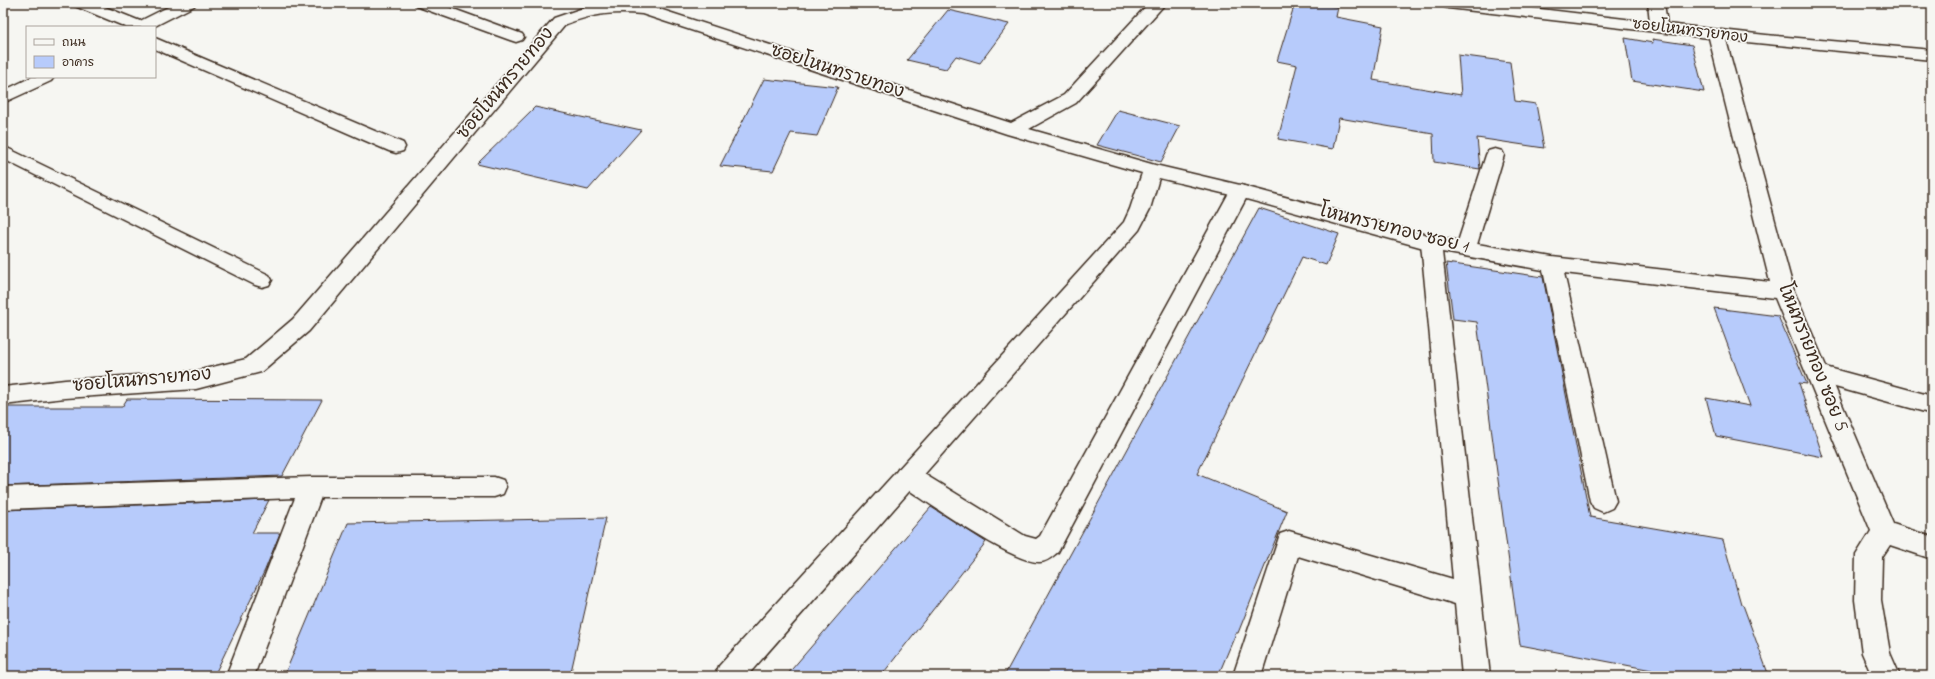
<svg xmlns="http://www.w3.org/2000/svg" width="1935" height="679" font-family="'Indie Flower','Playpen Sans Thai',sans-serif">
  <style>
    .building { fill: #b7cbfb; stroke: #3b2a1e }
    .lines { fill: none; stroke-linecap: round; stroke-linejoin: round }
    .service-casing { stroke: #3b2a1e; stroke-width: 3 }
    .minor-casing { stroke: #3b2a1e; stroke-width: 3 }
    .service { fill: #f6f6f2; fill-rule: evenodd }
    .minor { fill: #f6f6f2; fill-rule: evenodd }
    .labels { text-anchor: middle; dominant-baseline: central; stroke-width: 3.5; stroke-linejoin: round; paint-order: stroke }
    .far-street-label { font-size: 15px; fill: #3b2a1e; stroke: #f6f6f2 }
    .street-label { font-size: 18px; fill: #3b2a1e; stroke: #f6f6f2 }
  </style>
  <rect width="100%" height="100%" fill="#f6f6f2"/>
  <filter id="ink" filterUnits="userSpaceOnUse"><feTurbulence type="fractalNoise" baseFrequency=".025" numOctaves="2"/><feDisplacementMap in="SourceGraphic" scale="8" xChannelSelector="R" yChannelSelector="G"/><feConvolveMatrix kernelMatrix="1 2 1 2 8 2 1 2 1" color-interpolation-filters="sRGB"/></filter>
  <g filter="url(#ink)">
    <path class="building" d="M1295,3H1315L1338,7L1336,17L1383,26L1373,80L1461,95L1458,55L1510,62L1515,101L1536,104L1544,148L1477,138L1480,169L1434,162L1433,134L1339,118L1333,149L1278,139L1297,65L1277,61Z
      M948,10L1009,24L980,63L956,56L946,69L907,60Z
      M1625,38L1653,43L1652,39L1692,45L1704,92L1632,81Z
      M764,79L838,87L817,136L791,133L773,171L720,166Z
      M535,107L641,130L588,190L477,164Z
      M1118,110L1180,126L1161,162L1097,145Z
      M1259,208L1339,234L1326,265L1302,257L1197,474L1287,511L1238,633H1236L1218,676H1004Z
      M1446,263L1543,277L1590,517L1723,540L1741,604L1743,605L1769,676H1653L1652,670L1520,645L1477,322L1453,319Z
      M1714,308L1778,316L1807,384L1799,383L1823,457L1716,436L1706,398L1750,406Z
      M127,399L322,400L282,476L3,486V407H122Z
      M269,500L252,533H280L265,570L214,676H3V510Z
      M931,507L986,542L881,676H786Z
      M606,518L570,676H284L348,523Z"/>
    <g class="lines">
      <g class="service-casing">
        <path id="service" d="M1495,149L1502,151L1504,155L1476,248L1473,253L1466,255L1459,253L1456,248L1486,155L1488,151Z
          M1240,185L1247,187L1250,191L1058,552C1053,556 1047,562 1040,562C1013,564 925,500 898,483L895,476L898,469L907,466L916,469L1025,536L1036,539L1040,536L1230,191L1233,187Z
          M1431,236L1438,238L1441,243L1490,676H1462L1455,604L1298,556L1261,676H1233L1280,534L1289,531L1453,579L1421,243L1424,238Z
          M1818,365L1932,396V414L1810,380L1807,374L1810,368Z"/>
      </g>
      <g class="minor-casing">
        <path id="minor" d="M73,3H95L140,21L176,3H196L194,6L153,27H126L75,6Z
          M414,3H437L522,34L524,37L522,40L516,42L510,40L416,6Z
          M609,3H631L650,6L1011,123L1064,95L1149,3H1166L1076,103L1029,129L1155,165L1240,185L1431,236L1552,257L1770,282L1709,38L1448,8L1442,6L1440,3H1489L1650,22L1648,3H1664L1667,24L1766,35L1932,50V60L1726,40L1794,291L1893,524L1932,537V559L1890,545L1882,557L1881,600L1890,653L1900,676H1872L1862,653L1855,600L1856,555L1871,531L1775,298L1564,273L1616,501L1612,508L1603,512L1594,508L1590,501L1543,270L1431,250L1239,197L1159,178L1150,209L1139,230L747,676H715L719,666L1124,222L1130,209L1142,173L1007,134L642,14C614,11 592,14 566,24L309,331L261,372L196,389L65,398L3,405V387L65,380L196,371L246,359L293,319L554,18L586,7Z
          M155,38L403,143L405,147L403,151L396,153L389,151L155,49Z
          M32,77H54L51,81L3,103V91Z
          M3,146L269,275L272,280L269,285L262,287L255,285L3,159Z
          M312,477H494L503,480L506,487L503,494L494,497H321L254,676H226L295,498L3,509V487Z"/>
      </g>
      <use href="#service" class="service"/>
      <use href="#minor" class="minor"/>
    </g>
  </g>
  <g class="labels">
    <g class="far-street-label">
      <text transform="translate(1690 31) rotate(7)">ซอยโหนทรายทอง</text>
    </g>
    <g class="street-label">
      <text transform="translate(837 72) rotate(18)">ซอยโหนทรายทอง</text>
      <text transform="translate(506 84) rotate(-50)">ซอยโหนทรายทอง</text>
      <text transform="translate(1394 230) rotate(14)">โหนทรายทอง ซอย 1</text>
      <text transform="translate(1812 358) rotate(68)">โหนทรายทอง ซอย 5</text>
      <text transform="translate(142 381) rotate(-5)">ซอยโหนทรายทอง</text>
    </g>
  </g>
  <rect width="1935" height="679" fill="none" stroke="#f6f6f2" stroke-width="16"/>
  <rect x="8" y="8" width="1919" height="663" fill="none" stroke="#3b2a1e" stroke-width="1.5" filter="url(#ink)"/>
  <rect x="26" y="26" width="130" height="52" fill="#f6f6f2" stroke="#aba49d"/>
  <rect x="34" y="39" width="20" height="6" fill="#f6f6f2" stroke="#aba49d"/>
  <text x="62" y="46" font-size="12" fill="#3b2a1e">ถนน</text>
  <rect x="34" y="56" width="20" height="12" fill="#b7cbfb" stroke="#aba49d"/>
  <text x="62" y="66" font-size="12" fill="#3b2a1e">อาคาร</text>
</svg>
